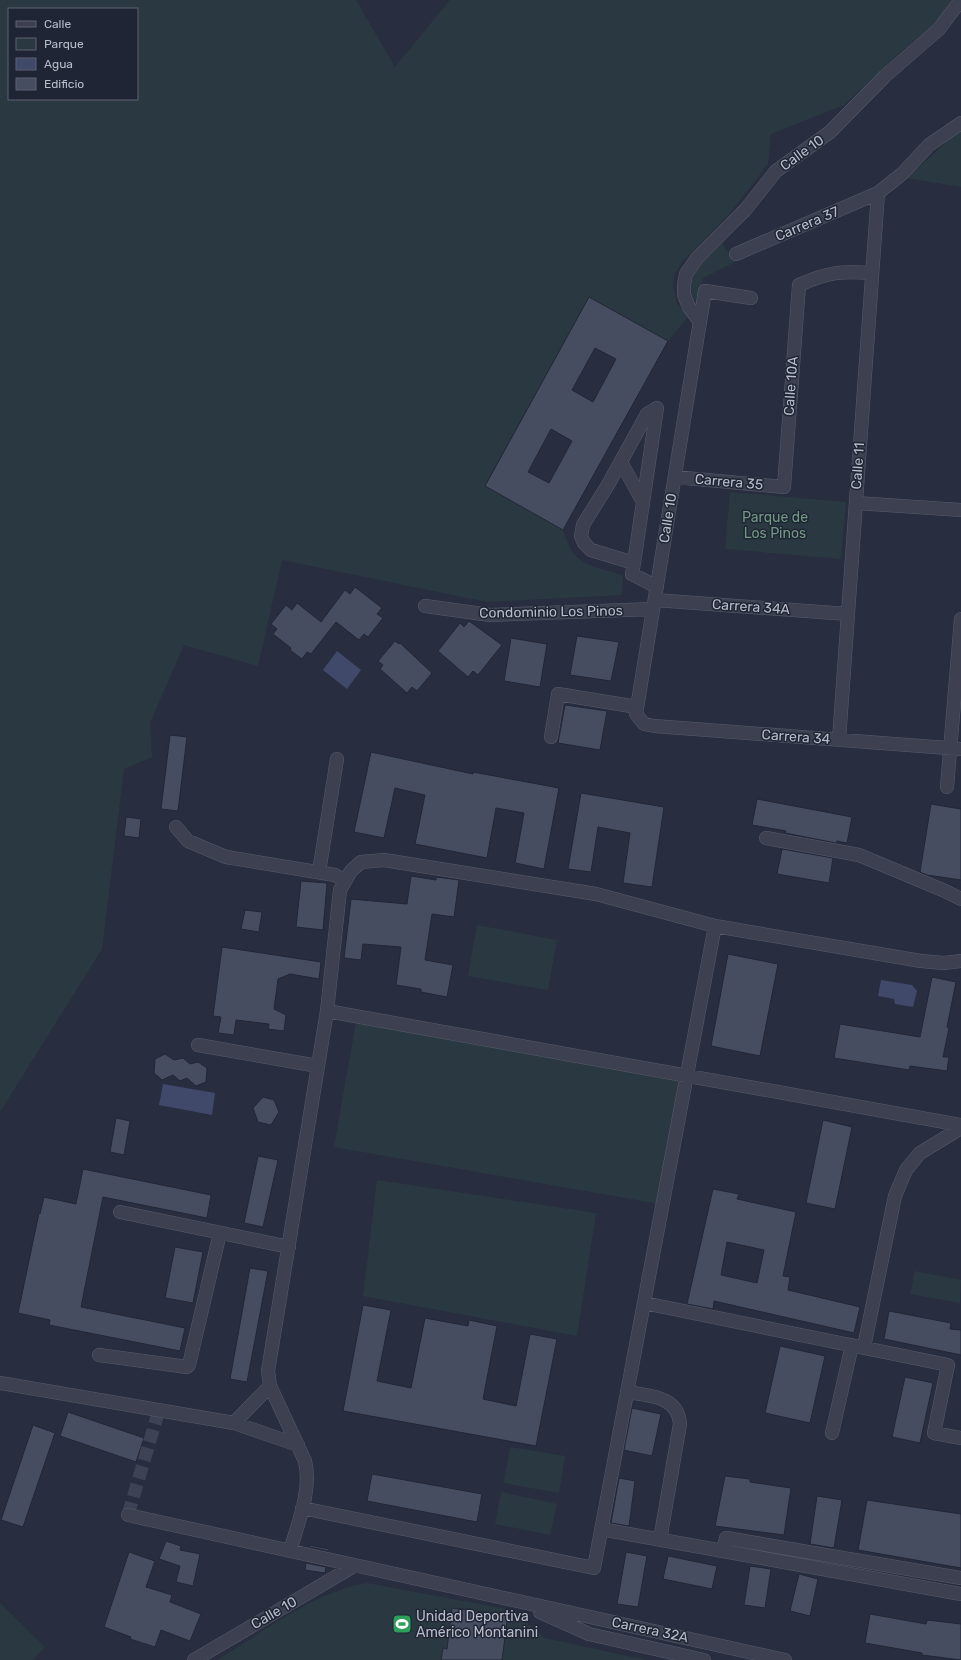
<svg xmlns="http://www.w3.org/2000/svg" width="961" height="1660" font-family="Rubik,sans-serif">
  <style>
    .green { fill: #2a3941; fill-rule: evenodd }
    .water { fill: #404969 }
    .building { fill: #474d61; stroke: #222737; fill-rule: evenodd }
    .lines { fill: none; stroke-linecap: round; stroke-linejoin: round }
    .minor-tunnel { stroke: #3e4255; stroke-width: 13; stroke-dasharray: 13 6; stroke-linecap: butt }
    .minor-casing { stroke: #575b6a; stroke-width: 14 }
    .minor { stroke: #3c4050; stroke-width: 13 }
    .labels { text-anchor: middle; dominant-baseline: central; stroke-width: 3; stroke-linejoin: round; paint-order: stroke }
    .street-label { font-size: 14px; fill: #b8bcca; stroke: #202535 }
    .park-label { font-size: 14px; fill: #719982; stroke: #202535 }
    .poi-label { font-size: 14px; fill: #b8bcca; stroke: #202535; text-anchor: start }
  </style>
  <rect width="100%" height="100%" fill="#282d40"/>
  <path class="green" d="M0,0H356L395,67L450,0H954L937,22L899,53L844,105L771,134L768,164L729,214L682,262L674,276L673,287L677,303L688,317L668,341L589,297L485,485L563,530C573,566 591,566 623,575L622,595L487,602L282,560L258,666L184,645L150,723L152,757L124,769L102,949L0,1112ZM9,9H137V99H9Z
    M961,131V187L907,178L952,137Z
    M722,243L735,262L703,278L697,303L689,291L693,272Z
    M730,492L846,502L841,559L725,549Z
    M477,925L557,940L548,990L468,976Z
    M357,1016L683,1073L660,1204L334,1147Z
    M377,1180L596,1213L577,1336L363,1296Z
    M915,1271L961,1280L960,1303L910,1294Z
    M510,1447L565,1456L559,1493L504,1483Z
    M501,1492L557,1504L550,1535L495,1524Z
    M367,1583L511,1610L545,1638L646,1660H217C264,1632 313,1592 367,1583Z
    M0,1603L45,1647L33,1660H0Z"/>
  <path class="water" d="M337,651L361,670L347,689L323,670Z
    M881,980L912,985L917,991L913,1007L895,1004L894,999L878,996Z
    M163,1084L215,1093L212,1115L159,1105Z"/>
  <path class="building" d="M589,297L668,341L563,530L485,486ZM595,348L616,359L593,402L572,390ZM551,429L572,441L549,483L528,472Z
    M355,587L382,608L377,614L383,618L368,637L364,634L359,640L336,622L311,654L307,652L302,659L290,650L291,648L273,634L277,629L271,624L286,605L292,610L297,603L321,622L345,590L350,594Z
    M469,621L502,645L478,675L473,671L468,677L438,651L460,623L464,627Z
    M577,636L619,642L611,681L570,675Z
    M511,638L547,644L540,687L504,681Z
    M395,641L399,644L400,643L432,673L417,691L412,687L407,693L380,669L383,665L378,661Z
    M565,705L607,711L600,750L558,743Z
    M170,735L187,737L178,811L161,809Z
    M371,752L473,774V772L559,788L544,869L515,863L524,813L496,808L487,858L415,844L425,795L395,788L384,838L354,832Z
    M581,793L664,807L652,887L623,883L630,833L598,827L591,872L568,869Z
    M757,799L852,817L847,843L837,841L836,843L785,833L786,831L752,825Z
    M931,804L961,809V880L927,875L920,872Z
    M126,817L141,819L139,838L124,836Z
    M782,849L833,858L829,883L777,874Z
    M411,876L436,880V877L459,880L454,917L432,914L425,960L453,965L447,997L421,992V989L396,985L401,947L363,944L361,960L344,958L351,899L407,904Z
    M301,881L327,883L323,930L296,927Z
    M245,910L262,912L259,932L241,929Z
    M222,947L321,962L319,979L290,974L278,979L274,1009L286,1015L284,1031L268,1029L269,1024L236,1020L234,1035L218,1033L221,1017L213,1016Z
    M728,954L778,964L760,1056L711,1046Z
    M932,977L956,982L947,1027L949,1028L943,1057H949L947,1071L910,1066L909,1070L834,1058L840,1024L920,1037Z
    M165,1054L174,1060L183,1058L190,1064L198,1062L207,1068L206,1082L196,1086L187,1078L180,1081L173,1075L162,1080L154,1073L155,1059Z
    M263,1097L274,1100L279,1112L271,1125L258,1122L253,1108Z
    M116,1118L130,1121L124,1155L110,1152Z
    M823,1120L852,1127L835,1209L806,1203Z
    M258,1156L278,1160L263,1227L244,1223Z
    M83,1169L211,1195L207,1218L103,1197L81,1307L185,1328L180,1351L49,1325L50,1320L18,1313L39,1213L40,1214L44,1197L76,1204Z
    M713,1189L739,1194L737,1199L796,1212L783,1276L790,1277L788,1290L860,1307L854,1333L714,1301L713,1309L687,1304ZM727,1242L764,1250L757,1283L721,1275Z
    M175,1247L203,1252L193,1303L165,1298Z
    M250,1268L268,1271L247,1382L230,1379Z
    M363,1305L391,1310L377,1381L411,1388L425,1318L468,1326L469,1320L497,1326L483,1399L516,1406L530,1334L557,1339L536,1446L343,1411Z
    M889,1311L951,1323L950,1329L961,1330V1355L884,1339Z
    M780,1346L825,1356L810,1423L765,1413Z
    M905,1377L933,1383L920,1443L892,1437Z
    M632,1408L661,1414L652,1456L624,1450Z
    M68,1412L144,1438L136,1462L60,1436Z
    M33,1425L55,1433L23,1527L1,1520Z
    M372,1474L482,1494L477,1522L367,1501Z
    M725,1476L750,1479V1482L791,1488L784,1535L715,1526Z
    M619,1478L635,1481L629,1526L611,1523Z
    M817,1496L842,1500L834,1548L810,1544Z
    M867,1500L961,1514V1568L858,1550Z
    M166,1541L181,1546L180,1550L200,1554L193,1586L176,1582L180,1566L159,1559Z
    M309,1545L329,1549V1551L309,1547Z
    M129,1552L155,1561L146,1587L172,1595L170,1602L201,1614L190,1641L161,1630L155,1647L130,1639L131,1637L104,1627Z
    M626,1552L647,1556L638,1607L617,1604Z
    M668,1556L717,1566L712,1589L663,1579Z
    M306,1563L326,1567L325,1573L305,1570Z
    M750,1566L771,1569L765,1608L744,1605Z
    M799,1574L818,1579L810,1616L790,1611Z
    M452,1608L508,1615L502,1660H441L443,1648L447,1649Z
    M870,1614L926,1624L927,1620L961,1624V1660L922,1655V1653L865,1643Z"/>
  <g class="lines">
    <path class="minor-tunnel" d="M128,1515L159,1410"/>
    <g class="minor-casing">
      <path id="minor" d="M736,254L878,193L903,173L929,145L961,123
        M751,298L705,291L636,714L644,724L654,726L961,749
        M700,322L689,307L684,295V284L686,274L697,258L746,209L776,171L830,132L885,76L939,29L961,0
        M621,462L643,502
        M675,477L784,487L799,285C828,272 841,271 872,273
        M856,503L961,510
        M634,563L591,550L584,543L581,536L583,525L609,483L647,414L657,408L634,563L632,574L657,587
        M655,600L848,614
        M425,606L490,615L653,609
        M551,737L558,694L637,707
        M839,740L878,193
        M947,787L961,619
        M176,827L188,841L226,857L335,875L345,881
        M766,838L859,855L945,891L961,899
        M319,872L337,759
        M327,1011L961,1125
        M198,1045L318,1066
        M120,1212L289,1247
        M644,1303L948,1365L934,1433L961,1438
        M864,1347L895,1196L906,1170L920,1153L961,1128
        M99,1355L187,1367L189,1365L220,1233
        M0,1383L234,1423L298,1445
        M627,1392C650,1396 678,1396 680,1424L660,1540
        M234,1423L270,1386
        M832,1433L852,1345
        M302,1508L594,1568L715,926
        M128,1515L785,1660
        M601,1529L723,1551L726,1538L961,1578
        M290,1551C298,1523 312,1490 305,1461L270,1386L268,1371L327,1011L340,890L351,871L361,862L384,860L596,894L715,926L921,961L944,963L961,961
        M723,1551L961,1594
        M540,1612L589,1634L704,1660
        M194,1660L354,1566"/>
    </g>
    <use href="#minor" class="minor"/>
  </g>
  <defs>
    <g id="stadium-square" transform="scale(1)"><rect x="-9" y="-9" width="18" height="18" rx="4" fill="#2e9e5b" stroke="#202535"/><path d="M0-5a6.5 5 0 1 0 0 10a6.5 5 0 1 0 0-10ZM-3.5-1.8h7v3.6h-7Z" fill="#fff"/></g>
  </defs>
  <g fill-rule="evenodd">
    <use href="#stadium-square" x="402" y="1624"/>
  </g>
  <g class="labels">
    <g class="street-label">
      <text transform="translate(802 153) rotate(-36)">Calle 10</text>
      <text transform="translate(807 224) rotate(-23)">Carrera 37</text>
      <text transform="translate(791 386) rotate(-86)">Calle 10A</text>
      <text transform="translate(858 466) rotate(-86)">Calle 11</text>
      <text transform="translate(729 482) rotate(5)">Carrera 35</text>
      <text transform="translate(668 518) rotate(-81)">Calle 10</text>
      <text transform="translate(751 607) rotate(4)">Carrera 34A</text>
      <text transform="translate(551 612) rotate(-1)">Condominio Los Pinos</text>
      <text transform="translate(796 737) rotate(4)">Carrera 34</text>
      <text transform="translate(274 1613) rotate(-30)">Calle 10</text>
      <text transform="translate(650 1630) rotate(12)">Carrera 32A</text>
    </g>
    <g class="park-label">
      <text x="775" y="517">Parque de<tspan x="775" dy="16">Los Pinos</tspan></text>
    </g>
    <g class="poi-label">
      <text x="416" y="1616">Unidad Deportiva<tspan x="416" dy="16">Américo Montanini</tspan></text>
    </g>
  </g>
  <rect x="8" y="8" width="130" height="92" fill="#202535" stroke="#5d6171"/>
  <rect x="16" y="21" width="20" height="6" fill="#3c4050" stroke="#5d6171"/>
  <text x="44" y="28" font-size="12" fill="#b8bcca">Calle</text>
  <rect x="16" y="38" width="20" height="12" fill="#2a3941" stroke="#5d6171"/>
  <text x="44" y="48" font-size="12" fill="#b8bcca">Parque</text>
  <rect x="16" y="58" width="20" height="12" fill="#404969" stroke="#5d6171"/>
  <text x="44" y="68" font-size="12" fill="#b8bcca">Agua</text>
  <rect x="16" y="78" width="20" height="12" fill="#474d61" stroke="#5d6171"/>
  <text x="44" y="88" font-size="12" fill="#b8bcca">Edificio</text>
</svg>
